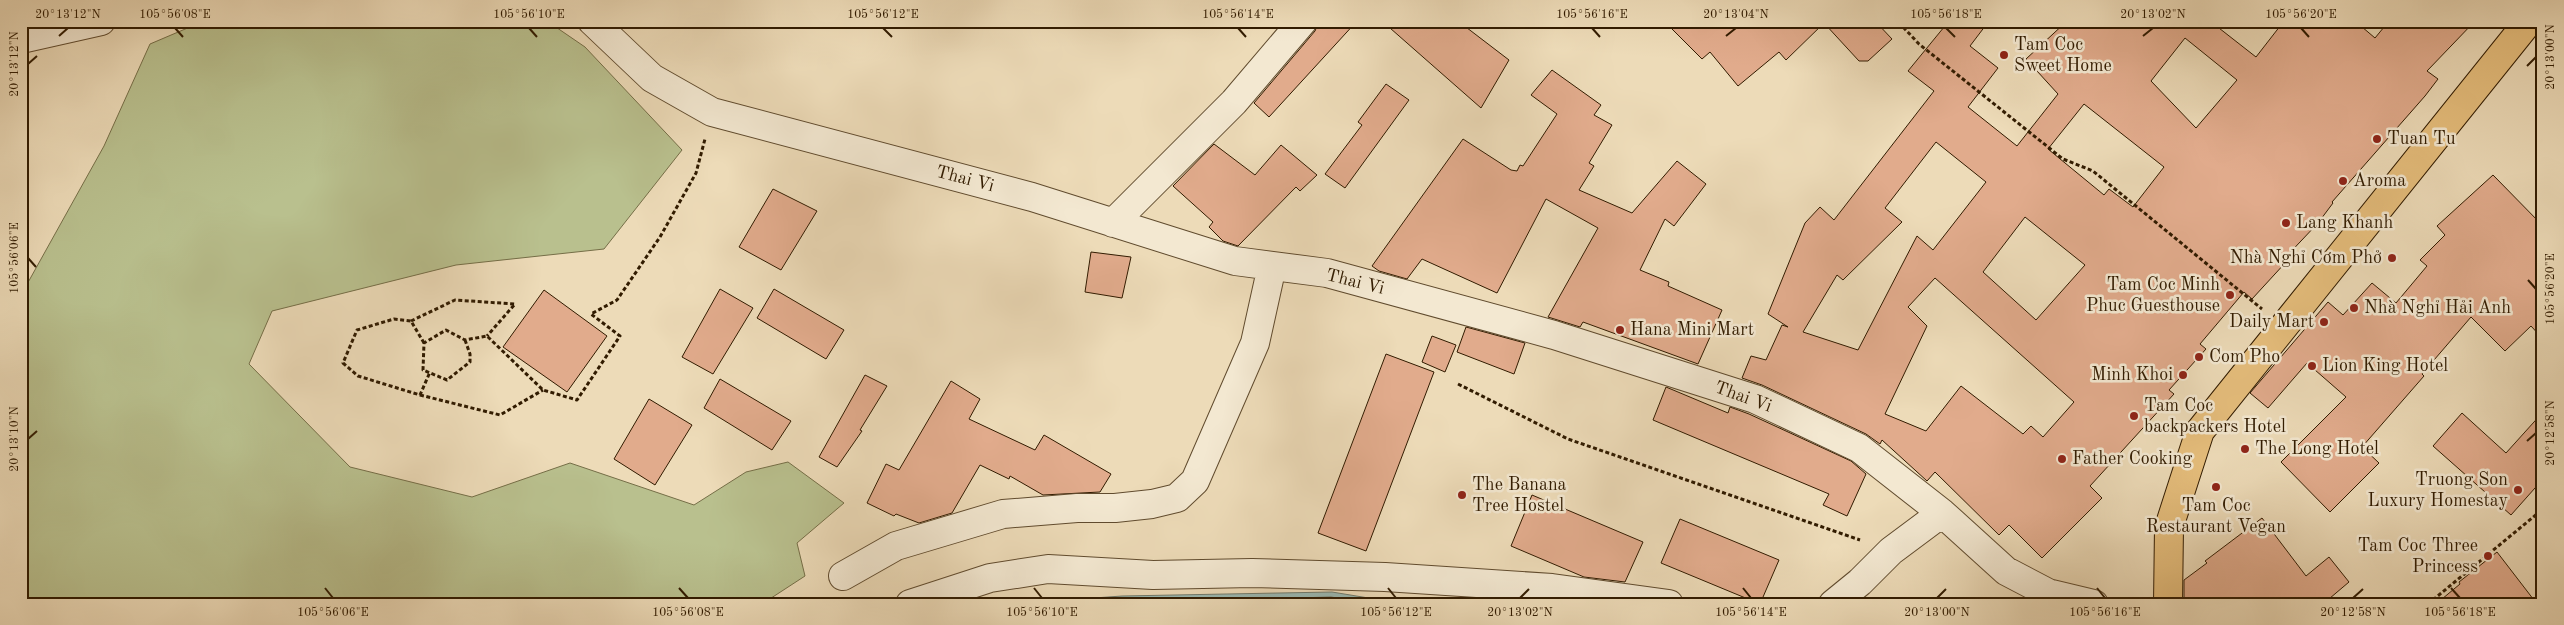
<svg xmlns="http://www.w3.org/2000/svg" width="2564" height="625" font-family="'Old Standard TT',serif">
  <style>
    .green { fill: #b9c08e; stroke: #756e47 }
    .water { fill: #9abab4; stroke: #707a6c }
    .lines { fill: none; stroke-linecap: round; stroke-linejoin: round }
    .shore { stroke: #666a5a; stroke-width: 1 }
    .building { fill: #e1ab8c; stroke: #311b00; fill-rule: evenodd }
    .minor-casing { stroke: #604b2e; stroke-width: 30 }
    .major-casing { stroke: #311b00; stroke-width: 30 }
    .path { stroke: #311b00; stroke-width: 3; stroke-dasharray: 4 2.5; stroke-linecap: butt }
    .minor { stroke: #f3e8d1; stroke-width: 28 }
    .major { stroke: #e6be7c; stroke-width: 28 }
    .ticks { fill: none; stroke: #311b00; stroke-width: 2 }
    .poi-dot { fill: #8f2418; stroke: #f3e8d1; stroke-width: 2 }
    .labels { text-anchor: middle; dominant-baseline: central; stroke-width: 5; stroke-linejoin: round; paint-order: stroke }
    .poi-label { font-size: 18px; fill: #311b00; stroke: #f3e8d1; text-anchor: start }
    .street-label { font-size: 18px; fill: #311b00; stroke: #f3e8d1 }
    .neatline { fill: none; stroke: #311b00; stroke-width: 2 }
    .ticks-label { font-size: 12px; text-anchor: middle; fill: #311b00 }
  </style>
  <rect width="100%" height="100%" fill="#eddbb8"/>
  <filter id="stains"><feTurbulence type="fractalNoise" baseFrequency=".004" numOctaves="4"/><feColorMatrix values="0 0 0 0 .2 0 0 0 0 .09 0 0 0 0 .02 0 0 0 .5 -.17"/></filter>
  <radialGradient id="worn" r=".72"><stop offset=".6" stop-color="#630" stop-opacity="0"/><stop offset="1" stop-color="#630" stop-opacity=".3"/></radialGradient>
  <path class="green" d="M204,21H547L585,47L682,150L604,249L456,265L272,311L249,364L350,467L472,497L570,463L694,505L746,472L788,462L844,503L797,543L805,576L762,604H21V295L104,146L150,44Z"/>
  <path class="water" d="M1332,592L1405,604H1010L1122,596Z"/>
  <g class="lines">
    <path class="shore" d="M1082,604L1331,597L1374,604"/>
  </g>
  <path class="building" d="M1319,21H1357L1269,117L1254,103L1315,31Z
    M1382,21H1458L1509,60L1481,108Z
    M1664,21H1875L1892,39L1868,61H1859L1824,23L1786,60L1779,52L1738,86L1710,52L1702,59Z
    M1949,21H1989L1970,46L1998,68L1968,107L2017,146L2058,94L2026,59L2067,21H2210L2256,57L2284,21H2355L2375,38L2389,21H2475L2427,71L2438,79L2425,96L2332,202L2333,203L2318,223L2283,260L2286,262L2252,299L2244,292L2200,344L2206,349L2169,390L2174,394L2090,486L2102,498L2042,558L2009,525L1999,535L1935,472L1927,481L1882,440L1880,444L1866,434L1762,385L1742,378L1751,356L1766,360L1782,325L1788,327L1768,314L1805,223L1820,207L1834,220L1934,91L1908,71ZM2185,38L2237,80L2196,128L2151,81ZM2084,104L2164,167L2133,207L2109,189L2104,195L2048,149ZM1936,142L1986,182L1933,250L1917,236L1858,350L1803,332L1837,275L1843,280L1902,222L1885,208ZM2025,217L2085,265L2036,320L1983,272ZM1935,278L2074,402L2043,437L2031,426L2023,434L1961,386L1926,431L1885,414L1927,326L1908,307Z
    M1552,70L1601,105L1594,115L1612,125L1589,163L1594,166L1579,190L1632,213L1677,161L1706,184L1674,226L1665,219L1640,270L1669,282L1668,286L1722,310L1698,364L1583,322L1580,327L1548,317L1598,228L1546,199L1497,293L1422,259L1407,279L1379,271L1372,266L1463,139L1511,170L1517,171L1520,165L1523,166L1557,114L1531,95Z
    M1386,84L1409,100L1345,188L1325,174L1362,125L1358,122Z
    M1214,144L1255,175L1281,145L1317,175L1300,191L1296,187L1238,246L1223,241L1209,227L1213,222L1173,186Z
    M2493,175L2543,226L2542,338L2531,326L2505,351L2471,317L2422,374L2424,376L2362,447L2379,463L2330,512L2281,462L2346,397L2307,363L2268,408L2250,393L2328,302L2343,315L2372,283L2396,303L2427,266L2420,260L2445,235L2437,226Z
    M773,189L817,211L781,270L739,247Z
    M1091,252L1131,257L1122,298L1085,292Z
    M720,289L753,308L713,374L682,357Z
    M774,289L844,330L826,359L757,318Z
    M544,290L607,336L567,392L503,347Z
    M1466,327L1525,343L1514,374L1457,352Z
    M1432,336L1456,345L1445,372L1422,362Z
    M1386,354L1434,372L1366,551L1318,533Z
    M865,375L887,386L860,430L862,431L837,467L819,457Z
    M720,379L791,421L772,450L704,408Z
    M951,381L980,399L969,419L1035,450L1044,435L1111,474L1100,492L1043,495L1010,476L1009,479L980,465L952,513L919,523L896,514L894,516L867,503L886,464L899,470Z
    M1666,387L1728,413L1730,407L1749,414L1851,461L1866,474L1847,516L1823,505L1829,494L1653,420Z
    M649,399L692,425L655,485L614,459Z
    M2543,412V479L2511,515L2433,446L2462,413L2506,453Z
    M1532,495L1643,542L1625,582L1584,577L1511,546Z
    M2262,518L2306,576L2329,557L2349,582L2323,604H2184V580L2207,563L2205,561Z
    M1680,519L1779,560L1760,604L1661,563Z
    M2497,552L2537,604H2436L2460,584L2459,582Z"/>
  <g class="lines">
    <g class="minor-casing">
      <path id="minor" d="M592,21L652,78L712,112L1032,197L1235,261L1327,273L1554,335L1755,399L1859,448L1942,513L2006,571L2048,593L2094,604
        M21,39L101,21
        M1113,223L1234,102L1303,21
        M843,576L896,546L1003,514L1077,508H1115L1152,504L1177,498L1195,481L1255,343L1272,266
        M910,604L990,578L1048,569L1153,575L1252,573L1385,577L1552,588L1669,604
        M1833,604L1860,582L1891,551L1942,513"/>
    </g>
    <g class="major-casing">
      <path id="major" d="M2168,604L2169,527L2200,431L2529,21"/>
    </g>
    <path class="path" d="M1907,21L1904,28L1919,44L2063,159L2093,171L2262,309
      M411,321L455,300L515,304L487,336
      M465,340L470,354V362L447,380L423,370L424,343L446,330L465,340L487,336L543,390L577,400L620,336L591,314L617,300L660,237L696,173L705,139
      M424,343L411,321L394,319L357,330L343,363L358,376L420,395L430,372
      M1458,384L1568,439L1860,540
      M420,395L500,415L543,390
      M2428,604L2543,509"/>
    <use href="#minor" class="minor"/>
    <use href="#major" class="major"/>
  </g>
  <path class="ticks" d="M175,28L183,37M529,28L537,37M883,28L892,37M1238,28L1246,37M1592,28L1600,37M1946,28L1955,37M2301,28L2309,37M59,36L68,28M1726,36L1736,28M2143,36L2153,28M28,64L37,56M2527,66L2536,57M28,258L36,267M2528,280L2536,289M28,439L37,431M2527,441L2536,433M325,588L333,598M679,588L688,598M1034,588L1042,598M1388,588L1396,598M1743,588L1751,598M2097,588L2105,598M2451,588L2460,598M1520,598L1529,589M1937,598L1946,589M2353,598L2363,589"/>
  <g class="poi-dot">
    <circle cx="2004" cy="55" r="5"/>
    <circle cx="2377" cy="139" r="5"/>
    <circle cx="2343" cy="181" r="5"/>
    <circle cx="2286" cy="223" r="5"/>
    <circle cx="2392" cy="258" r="5"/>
    <circle cx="2230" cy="295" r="5"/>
    <circle cx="2354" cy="308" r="5"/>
    <circle cx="2324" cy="322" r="5"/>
    <circle cx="1620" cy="330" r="5"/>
    <circle cx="2199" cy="357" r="5"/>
    <circle cx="2312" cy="366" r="5"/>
    <circle cx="2183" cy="375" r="5"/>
    <circle cx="2134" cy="416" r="5"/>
    <circle cx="2245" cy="449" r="5"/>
    <circle cx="2062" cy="459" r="5"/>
    <circle cx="2216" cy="487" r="5"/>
    <circle cx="2518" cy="490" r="5"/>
    <circle cx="1462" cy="495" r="5"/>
    <circle cx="2488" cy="556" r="5"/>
  </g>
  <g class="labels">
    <g class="poi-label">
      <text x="2014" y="45">Tam Coc<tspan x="2014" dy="21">Sweet Home</tspan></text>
      <text x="2387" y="139">Tuan Tu</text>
      <text x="2353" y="181">Aroma</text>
      <text x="2296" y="223">Lang Khanh</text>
      <text x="2382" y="258" text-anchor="end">Nhà Nghỉ Cơm Phở</text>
      <text x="2220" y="285" text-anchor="end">Tam Coc Minh<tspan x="2220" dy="21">Phuc Guesthouse</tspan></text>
      <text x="2364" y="308">Nhà Nghỉ Hải Anh</text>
      <text x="2314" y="322" text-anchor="end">Daily Mart</text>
      <text x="1630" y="330">Hana Mini Mart</text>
      <text x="2209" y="357">Com Pho</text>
      <text x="2322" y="366">Lion King Hotel</text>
      <text x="2173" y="375" text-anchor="end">Minh Khoi</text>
      <text x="2144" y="406">Tam Coc<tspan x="2144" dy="21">backpackers Hotel</tspan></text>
      <text x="2255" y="449">The Long Hotel</text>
      <text x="2072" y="459">Father Cooking</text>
      <text x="2508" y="480" text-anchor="end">Truong Son<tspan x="2508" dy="21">Luxury Homestay</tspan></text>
      <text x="1472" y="485">The Banana<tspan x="1472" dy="21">Tree Hostel</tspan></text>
      <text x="2216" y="506" text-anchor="middle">Tam Coc<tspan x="2216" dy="21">Restaurant Vegan</tspan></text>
      <text x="2478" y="546" text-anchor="end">Tam Coc Three<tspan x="2478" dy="21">Princess</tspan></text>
    </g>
    <g class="street-label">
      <text transform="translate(965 179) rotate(15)">Thai Vi</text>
      <text transform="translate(1355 282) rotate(14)">Thai Vi</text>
      <text transform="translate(1743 397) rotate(20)">Thai Vi</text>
    </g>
  </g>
  <rect width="2564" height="625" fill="none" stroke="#eddbb8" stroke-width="55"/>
  <rect x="28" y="28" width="2508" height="570" class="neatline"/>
  <g class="ticks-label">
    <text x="68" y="18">20°13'12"N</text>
    <text x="175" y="18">105°56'08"E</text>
    <text x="529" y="18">105°56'10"E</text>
    <text x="883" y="18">105°56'12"E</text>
    <text x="1238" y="18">105°56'14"E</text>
    <text x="1592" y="18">105°56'16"E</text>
    <text x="1736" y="18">20°13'04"N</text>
    <text x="1946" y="18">105°56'18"E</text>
    <text x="2153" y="18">20°13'02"N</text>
    <text x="2301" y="18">105°56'20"E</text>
    <text transform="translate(2550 57) rotate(-90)" y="4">20°13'00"N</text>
    <text transform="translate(14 64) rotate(-90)" y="4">20°13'12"N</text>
    <text transform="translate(14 258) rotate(-90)" y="4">105°56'06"E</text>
    <text transform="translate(2550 289) rotate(-90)" y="4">105°56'20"E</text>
    <text transform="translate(2550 433) rotate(-90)" y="4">20°12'58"N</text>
    <text transform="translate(14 439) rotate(-90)" y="4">20°13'10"N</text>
    <text x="333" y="616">105°56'06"E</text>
    <text x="688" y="616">105°56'08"E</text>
    <text x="1042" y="616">105°56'10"E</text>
    <text x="1396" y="616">105°56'12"E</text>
    <text x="1520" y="616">20°13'02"N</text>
    <text x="1751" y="616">105°56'14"E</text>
    <text x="1937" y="616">20°13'00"N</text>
    <text x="2105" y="616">105°56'16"E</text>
    <text x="2353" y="616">20°12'58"N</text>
    <text x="2460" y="616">105°56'18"E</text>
  </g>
  <rect width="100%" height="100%" filter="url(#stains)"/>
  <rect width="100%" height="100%" fill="url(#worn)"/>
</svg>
